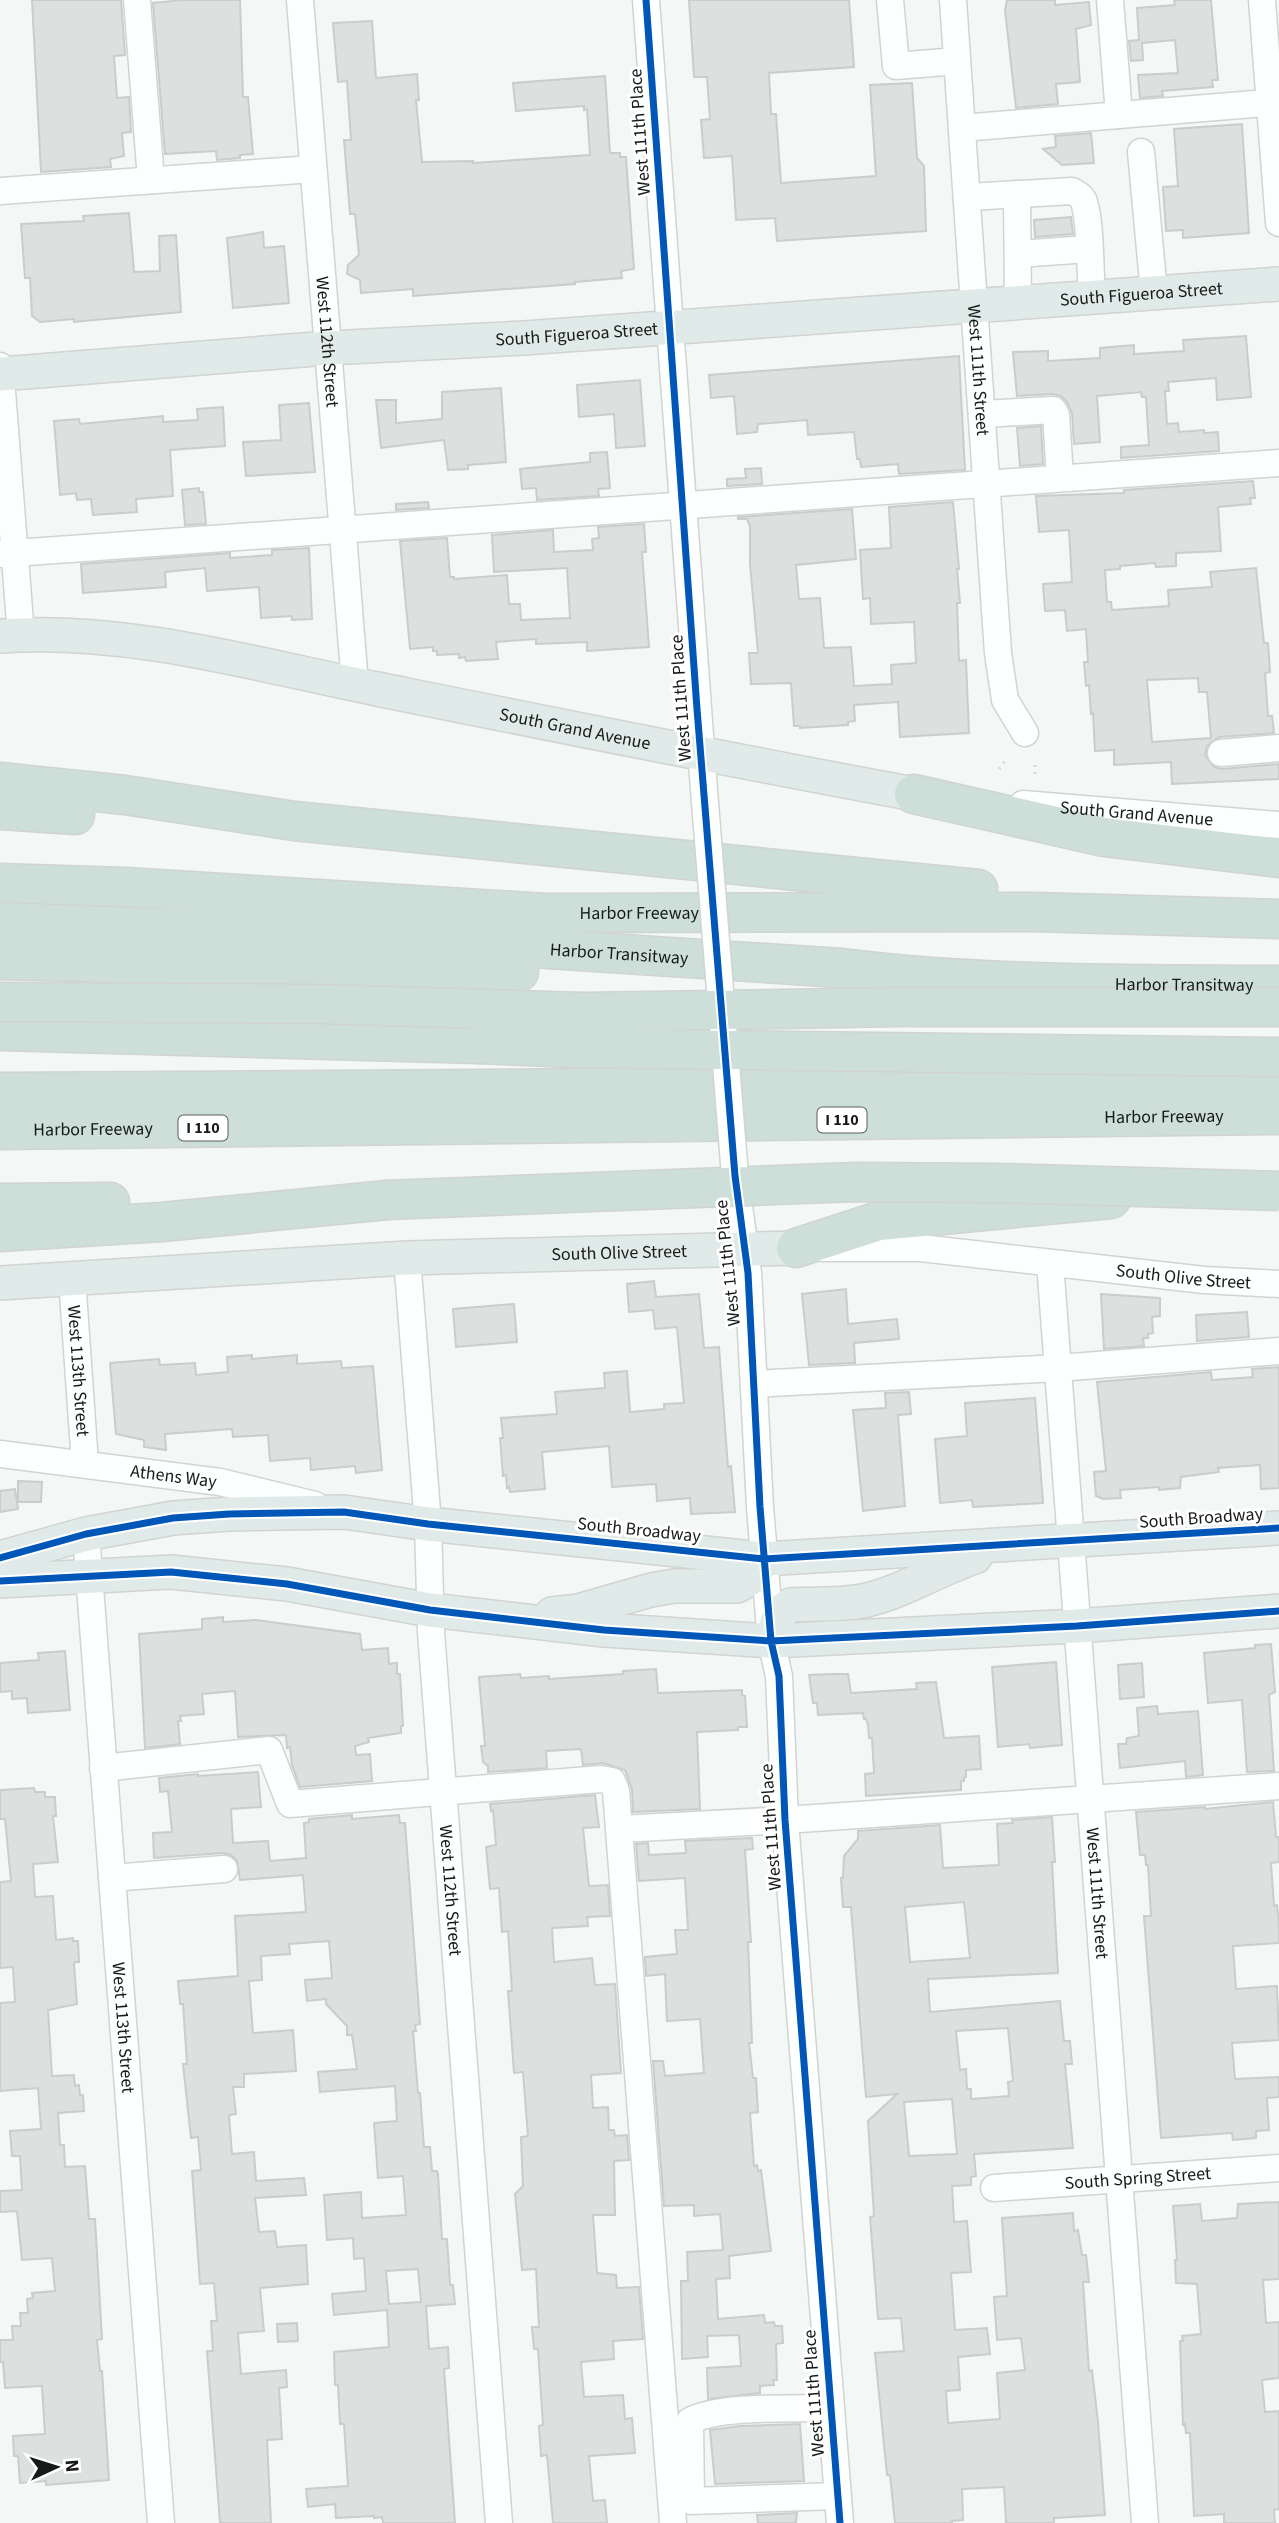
<svg xmlns="http://www.w3.org/2000/svg" width="1279" height="2523" font-family="'Source Sans 3',sans-serif">
  <style>
    .building { fill: #dce0de; stroke: #c9cdcc; stroke-width: 2; fill-rule: evenodd }
    .lines { fill: none; stroke-linecap: round; stroke-linejoin: round }
    .minor-casing { stroke: #d0d4d3; stroke-width: 29 }
    .major-casing { stroke: #d1d4d2; stroke-width: 36 }
    .highway-casing { stroke: #d1d4d2; stroke-width: 41 }
    .path { stroke: #dadcdc; stroke-width: 3.5; stroke-dasharray: 2 5; stroke-linecap: butt }
    .minor { stroke: #fdfefe; stroke-width: 26 }
    .major { stroke: #e0eae8; stroke-width: 33 }
    .highway { stroke: #ceded9; stroke-width: 38 }
    .minor-bridge-casing { stroke: #d0d4d3; stroke-width: 29; stroke-linecap: butt }
    .highway-bridge-casing { stroke: #d1d4d2; stroke-width: 41; stroke-linecap: butt }
    .minor-bridge { stroke: #fdfefe; stroke-width: 26 }
    .highway-bridge { stroke: #ceded9; stroke-width: 38 }
    .cycleway-casing { stroke: #fff; stroke-width: 11 }
    .cycleway { stroke: #0057b8; stroke-width: 7 }
    .labels { text-anchor: middle; dominant-baseline: central; stroke-width: 6; stroke-linejoin: round; paint-order: stroke }
    .shield { fill: #fff; stroke: #5c5f5e; stroke-width: 2 }
    .shield-label { font-size: 16px; font-weight: bold; fill: #161b19 }
    .street-label { font-size: 18px; fill: #161b19; stroke: #fff }
  </style>
  <rect width="100%" height="100%" fill="#f3f8f6"/>
  <path class="building" d="M32,0H121L125,55L114,56L117,98L129,97L131,132L122,133L124,156L110,159L111,167L41,172Z
    M182,0H240L243,97H248L253,154L240,155V158L217,160L216,151L165,154L153,3Z
    M689,0H849L854,67L769,73L771,114H776L781,183L876,176L870,85L912,83L917,158L924,166L926,231L777,241L775,218L736,220L732,156L704,158L701,120L710,119L707,77H694Z
    M1007,0H1055V5L1089,2L1091,25L1076,29L1080,82L1056,84L1058,104L1016,108L1005,10Z
    M1174,0H1211L1218,80H1212L1213,87L1162,91L1163,96L1140,98L1138,75L1178,73L1175,40L1142,43L1143,60L1131,61L1129,41L1139,40L1137,8L1175,5Z
    M372,21L376,78L417,74L419,100H416L422,162L473,161V163L590,155L587,109L584,110V106L516,111L513,83L605,76L610,153H620V157H626L634,269L621,271L622,278L575,282V284L413,296V289L361,293L360,280L347,274L348,265L359,255L355,214H350L344,140H351L347,81L338,82L333,23Z
    M1242,124L1249,233L1183,238V230L1166,231L1163,187L1178,186L1174,129Z
    M1091,133L1094,163L1062,165L1043,149L1056,147L1055,136Z
    M129,213L134,272L160,271L159,236L176,235L181,312L74,322V319L40,322L32,316L30,278H25L21,224L84,221L83,216Z
    M1071,217L1073,234L1035,237L1034,220Z
    M263,232L264,248L284,246L289,303L233,308L227,238Z
    M1246,336L1251,397L1217,400L1216,378L1168,382L1169,391H1165L1167,424L1178,423L1179,432L1204,430V433L1218,432L1219,451L1121,458V447L1149,445L1146,397H1142L1141,392L1097,396L1100,442L1074,444L1072,413L1067,402L1061,396L1052,394L1017,396L1013,352L1048,351V361L1100,358V348L1134,345V354L1184,351L1183,340Z
    M959,356L965,470L899,474L898,464L861,467L860,459H857L854,432L808,435L807,420L758,424L757,432L737,434L734,396L711,398L709,375Z
    M640,380L645,446L616,448L614,414L579,417L577,385Z
    M501,388L506,462L468,465V469L448,470L444,440L381,448L376,400H396V423L442,419V392Z
    M309,403L315,472L246,476L243,442L281,440L279,405Z
    M223,407L225,446L170,450L173,496L136,499L137,512L93,515L91,499L77,500L76,493L60,495L54,421L79,419L80,424L163,416V422L198,420L197,409Z
    M1041,426L1043,464L1020,466L1017,428Z
    M607,452L610,488L598,489L599,496L537,500L536,488L522,489L520,469L590,462V453Z
    M761,468L762,484L727,486V479L746,478L745,469Z
    M1253,481L1255,498H1250L1251,504L1218,507L1221,551L1176,553V566L1156,567L1155,563L1120,566V569L1105,570L1107,602H1111L1112,610L1169,606L1168,590L1212,587L1210,572L1256,568L1264,643H1268L1270,672L1265,673L1268,716H1272L1274,733L1219,737L1207,746L1205,755L1214,767L1222,769L1279,764V779L1172,784L1171,762L1114,765V750L1095,751L1093,713L1091,714L1089,685L1086,686L1084,662H1088L1086,629L1067,631L1065,610L1045,611L1043,584L1072,582L1069,530L1039,532L1036,496L1124,493V490ZM1198,678L1199,692H1207L1211,738L1152,742L1147,680Z
    M199,488V492H203L206,524L185,525L182,490Z
    M428,502L429,508L396,510V504Z
    M953,502L959,569H957L960,603H957L959,661L966,660L969,733L900,737L898,702L854,705L855,721L848,722V725L800,728V726H794L791,683L751,684L749,653H758L750,564V526L747,519H738V517L852,509L856,559L796,565L799,599L820,598L824,648L851,647L854,686L892,684L891,665L916,663L914,622L871,624L870,598L863,599L860,550L891,548L889,507Z
    M644,524L646,552H642L649,647L587,651V642L536,644V639L496,642L498,659L466,661L465,657L459,658V654L437,655V651H433V647L410,649L400,541L447,538L450,577H454V579L507,575L509,604H520L521,620L570,618L567,568L494,572L492,535L553,530L554,552L593,550L592,539L599,538L598,527Z
    M309,548L312,619L292,620V616L261,618L259,587L207,591L205,568L165,572L166,587L83,593L81,564L230,553V558L272,555V550Z
    M654,1281L656,1297L699,1294L704,1348L719,1347L728,1467L731,1466L735,1512L691,1514L690,1498L657,1501L656,1484L612,1487L609,1446L542,1452L545,1489L510,1492L509,1487L507,1488L506,1475L503,1476L500,1438H503L501,1418L557,1414L555,1392L605,1388L604,1373L627,1371L630,1412L664,1409V1404L684,1403L677,1327L655,1329L653,1310L629,1312L627,1284Z
    M846,1289L848,1324L897,1319L899,1339L854,1343L855,1363L809,1365L802,1294Z
    M1101,1294L1160,1298V1316L1152,1317L1153,1333L1148,1334V1338H1143L1144,1346L1104,1349Z
    M514,1304L517,1342L456,1347L453,1309Z
    M1247,1312L1249,1337L1197,1341L1196,1315Z
    M252,1355V1359L297,1355V1364L341,1361L342,1368L373,1366L382,1470L356,1473L355,1466L311,1470L310,1458L270,1461L268,1435L233,1437L232,1429L165,1434L166,1450L144,1447V1440L116,1434L110,1363L159,1359L160,1365L195,1363L196,1375L228,1372L227,1357Z
    M1279,1367V1488L1261,1489L1260,1465L1218,1468L1219,1472L1181,1477L1180,1488L1159,1490V1487L1120,1490L1121,1498L1103,1499L1096,1496L1094,1472L1106,1471L1097,1382L1211,1372L1212,1380L1253,1377L1252,1369Z
    M909,1392L911,1414L898,1415L905,1506L863,1511L853,1410L886,1408L885,1393Z
    M1035,1398L1043,1503L973,1507L972,1500L940,1503L935,1439L967,1436L965,1403Z
    M18,1481L42,1482L41,1502H18Z
    M15,1489L18,1509L0,1512V1491Z
    M223,1617V1622L256,1620L360,1634L362,1650L388,1648L389,1664L397,1663V1674H400L403,1726H401V1733L368,1738L369,1742L355,1746L356,1755L370,1754L372,1781L300,1787L292,1765L290,1747L287,1748L286,1735L238,1737L235,1691L202,1694L204,1714L180,1716L181,1721H178L180,1744L145,1748L139,1634L202,1629V1619Z
    M1271,1644L1275,1692L1269,1695L1274,1771L1247,1772L1242,1700L1208,1703L1204,1653L1255,1648V1645Z
    M65,1651L70,1710L28,1713L27,1698L12,1699V1691L0,1692V1663L39,1660L38,1653Z
    M1056,1662L1062,1745L1030,1748L1029,1744L998,1747L992,1667Z
    M1142,1663L1144,1697L1120,1699L1118,1665Z
    M656,1669L658,1693L742,1690V1695L745,1696L747,1727H738V1730L697,1732L700,1809L633,1812L632,1789L625,1770L603,1763L583,1765L581,1749L546,1751L547,1768L488,1772V1766L483,1762L481,1746H485L479,1677L520,1674L521,1678L549,1676V1679L623,1674V1671Z
    M834,1674H848L851,1693L917,1689L916,1683L936,1682L944,1738L979,1736L981,1769L966,1770V1777L964,1778V1781H961V1790L866,1796L865,1774L874,1773L872,1738H869L868,1725L866,1719H864L863,1713L818,1715L817,1703H813L809,1675Z
    M1157,1706L1158,1714L1198,1711L1203,1775L1186,1777L1185,1761L1120,1768L1118,1744H1126L1127,1738L1139,1736L1137,1708Z
    M258,1772L261,1807L231,1809L233,1843L268,1841L270,1861L306,1858L304,1823L309,1822V1819L352,1815V1819L399,1815L400,1823H405L420,2024L415,2025L416,2031H413L418,2093H420L424,2147H430L432,2171H437L438,2174L442,2239H447L450,2285H453L455,2304L426,2306L429,2349L448,2347L449,2368L444,2369L455,2523H383L382,2517L374,2518V2516L336,2518L335,2504L308,2507L306,2489L348,2486L344,2424H340L338,2385H335L334,2352L389,2347L387,2310L334,2315L332,2294L366,2291L364,2258L354,2259L353,2238L327,2240L324,2195L361,2192L362,2218L406,2215L403,2176L378,2178L374,2123L397,2121L395,2086L320,2092L318,2072L357,2069L352,2035H347V2026L326,2004V1999L307,2001L305,1980L332,1978L329,1941L289,1944L290,1954L261,1956L262,1980L249,1981L253,2033L293,2030L296,2071L244,2074V2087H233L236,2114L229,2115L232,2154L254,2152L256,2181L304,2178L306,2195L255,2198L259,2232L275,2231L277,2247L306,2245L308,2284L260,2288L264,2331L238,2333L241,2374L286,2370L287,2387L279,2388L282,2439L267,2440L271,2523H220L207,2351H213L211,2321H217L214,2283L200,2284L192,2171L201,2170L198,2137L191,2138L183,2064H187L183,2004H180L178,1981L238,1976L235,1916L306,1912L303,1875L240,1880L237,1861L231,1855L223,1853L154,1858L153,1833L172,1832L168,1791L160,1792L159,1778L198,1774V1776ZM418,2269L421,2302L389,2304L386,2271Z
    M34,1788L35,1792H45V1797H55L56,1816H53L58,1862L33,1864L35,1897L53,1896L56,1940L73,1938V1941H78L79,1962H75L74,1964L77,2004L48,2010L52,2076L74,2075L75,2086L79,2085L80,2095H83L84,2111L58,2113L60,2145H64L65,2167L85,2166L89,2219H95L102,2339L97,2340L100,2371H102L109,2480L46,2485V2481L20,2483L18,2456H14L13,2436L45,2434L42,2386L5,2388L3,2362H0V2340H13L12,2326H21L20,2313H28L27,2299L33,2298L32,2293L55,2291L52,2258L22,2260L17,2211L0,2212V2191L22,2190L20,2156H12L10,2131L41,2129L38,2088L0,2091V2003L15,2002L13,1967L0,1968V1882L11,1881L5,1819H0V1790Z
    M595,1795L599,1827L583,1828L589,1886L608,1885L610,1916L587,1917L588,1926L552,1928L554,1962L592,1958L595,1985L615,1984L621,2073L591,2075L593,2108L608,2107L609,2130H614L615,2136L627,2135L629,2160L614,2161L615,2215H593L597,2273L616,2275L617,2288L639,2287L643,2339L613,2341L614,2359L581,2362L584,2397L623,2395L625,2419L632,2418L635,2453L589,2456L593,2501L605,2500L607,2523H553L547,2455L541,2456L539,2426L543,2425L538,2349H534L532,2327H539L536,2269L522,2270L515,2194L523,2186L521,2137L528,2136L523,2072L514,2073L508,1991H512L508,1931L502,1932L499,1888L490,1889L486,1847L496,1845L493,1810L491,1811L490,1804Z
    M1273,1802L1276,1837H1279V1862L1271,1863L1274,1906L1277,1905L1279,1923V1943L1233,1946L1236,1989L1277,1986L1279,2040L1232,2043L1235,2079L1279,2077V2097L1267,2098L1269,2130L1256,2131V2138L1233,2140L1232,2133L1161,2138L1144,1916H1151L1148,1865H1146L1145,1855H1140L1136,1812L1205,1807V1809Z
    M1052,1817L1055,1862H1052L1058,1973L928,1979L930,2012L1060,2001L1064,2041H1070L1072,2064H1065L1073,2148L974,2154L976,2176L971,2177V2185L952,2186L954,2222L967,2221L971,2272L951,2273L955,2330L987,2328L990,2354L958,2357L960,2390L946,2391L948,2423L1000,2419L997,2373L1025,2370L1021,2338L997,2340L994,2297L1007,2296L1002,2218L1073,2213L1074,2231L1078,2230L1082,2255H1086L1089,2282H1083L1089,2371L1092,2370L1098,2422L1105,2515L1054,2518V2523H1009L1006,2522L1004,2487L962,2489L963,2520L952,2521V2523H895L890,2475H887L875,2353L904,2351L901,2318L878,2319L870,2217L874,2216L868,2121L897,2094L866,2097L851,1907H843L841,1878L843,1877L844,1856L858,1839V1831L940,1825L943,1868L999,1865L997,1824L1013,1823L1012,1820ZM964,1902L970,1958L910,1962L905,1907ZM1008,2028L1013,2081L1008,2082L1009,2096L971,2099V2089H967L966,2069L960,2070L956,2031ZM952,2099L957,2154L909,2156L904,2102Z
    M752,1838L753,1849L745,1850L751,1942H748L752,2043H749L753,2078H756L758,2112L750,2113L754,2166L757,2165L758,2171L761,2170L771,2251L729,2256L730,2278L716,2279L718,2319L764,2315L765,2323L774,2322L775,2326H782L783,2343L776,2344L777,2380H773L774,2385L760,2386V2393L708,2399L707,2368L741,2366L739,2335L707,2336L708,2357L682,2359L681,2281H688L687,2252L723,2250L720,2214L694,2216V2205L664,2206L653,2061H663L665,2076L704,2073L700,2019L667,2021L665,1974L646,1976L645,1957L677,1954L675,1930H688L685,1878L639,1881L636,1844L648,1843L649,1855L686,1853L685,1841Z
    M1279,2202V2279L1263,2280L1266,2323L1279,2322V2378L1262,2380L1265,2412L1279,2411V2509L1274,2510L1275,2523H1224V2514L1194,2516L1190,2433H1186L1185,2424L1183,2425L1180,2341H1183L1182,2336L1201,2334L1197,2284L1176,2283L1175,2260H1177L1173,2206L1200,2204L1202,2221L1237,2218L1238,2204Z
    M297,2323L298,2341L278,2342L277,2324Z
    M800,2424L804,2481L715,2484L710,2430L740,2426Z
    M797,2513L796,2523H758L757,2515Z"/>
  <g class="lines">
    <g class="minor-casing">
      <g id="minor">
        <path d="M137,0L151,180"/>
        <path id="s1" d="M300,0L355,684"/>
        <path d="M646,0L705,803"/>
        <path d="M890,0L896,66L957,61"/>
        <path id="s2" d="M953,0L998,653L1005,700L1025,733"/>
        <path d="M1110,0L1119,115"/>
        <path d="M1262,0L1279,223"/>
        <path d="M962,128L1279,102"/>
        <path d="M1141,152L1154,293"/>
        <path d="M0,191L313,169"/>
        <path d="M1017,194L1018,302"/>
        <path d="M968,197L1072,191C1077,194 1082,196 1084,202C1091,223 1090,273 1092,297"/>
        <path d="M1018,254L1088,249"/>
        <path d="M0,366L21,635"/>
        <path d="M983,414L1053,410L1056,415L1060,478"/>
        <path d="M0,554L1279,463"/>
        <path d="M1221,753L1279,748"/>
        <path id="s3" d="M1023,804L1279,825"/>
        <path d="M735,1176L748,1273L760,1507L771,1641L779,1676L785,1820L840,2523"/>
        <path id="s4" d="M823,1248H921L1204,1280L1279,1284"/>
        <path id="s5" d="M407,1258L428,1524L431,1632L499,2523"/>
        <path id="s6" d="M1050,1263L1145,2523"/>
        <path id="s7" d="M72,1278L85,1464"/>
        <path d="M754,1384L1058,1368L1279,1351"/>
        <path id="s8" d="M0,1454L220,1482L315,1505"/>
        <path id="s9" d="M86,1534L161,2523"/>
        <path d="M103,1768L269,1750L290,1804L601,1779L612,1781L616,1791L673,2523"/>
        <path d="M620,1829L785,1820L1279,1786"/>
        <path d="M112,1878L224,1869"/>
        <path id="s10" d="M994,2188L1279,2168"/>
        <path d="M831,2408C796,2409 719,2405 690,2421L691,2501L838,2496"/>
      </g>
    </g>
    <g class="major-casing">
      <g id="major">
        <path id="s11" d="M0,374L328,348L524,338L1279,284"/>
        <path id="s12" d="M0,636C127,627 254,664 377,689C556,725 734,761 914,794"/>
        <path id="s13" d="M0,1283L407,1258L796,1248"/>
        <path d="M0,1558L86,1534L173,1518L229,1514L344,1512L428,1524L764,1559L1279,1528"/>
        <path d="M0,1581L171,1572L287,1584L430,1610L604,1630L771,1641L1077,1626L1279,1611"/>
        <path d="M552,1614L578,1611L651,1590L674,1586H737L751,1578L764,1559"/>
        <path d="M771,1641L780,1613L790,1605C815,1603 843,1606 867,1600C905,1591 938,1569 975,1557"/>
      </g>
    </g>
    <g class="highway-casing">
      <g id="highway">
        <path d="M0,782L125,795L294,821L978,889"/>
        <path d="M914,794L1104,837L1279,858"/>
        <path d="M0,810L75,815"/>
        <path id="s14" d="M0,883L125,887L546,913L1035,912L1279,919"/>
        <path id="s15" d="M0,922L297,933L842,968C987,986 1133,984 1279,985"/>
        <path d="M0,960L519,972"/>
        <path d="M0,1031L479,1044"/>
        <path d="M0,1092L1279,1084"/>
        <path id="s16" d="M0,1130L1279,1115"/>
        <path d="M0,1203L110,1202"/>
        <path d="M0,1232L162,1222L387,1200"/>
        <path d="M796,1248L879,1221L1111,1199"/>
      </g>
    </g>
    <path class="path" d="M999,769L1005,761
      M1035,774V764"/>
    <use href="#minor" class="minor"/>
    <use href="#major" class="major"/>
    <use href="#highway" class="highway"/>
    <g class="minor-bridge-casing">
      <path id="minor-bridge" d="M705,803L735,1176"/>
    </g>
    <g class="highway-bridge-casing">
      <path id="highway-bridge" d="M0,1002L320,1004L585,1012L900,1007H1279
        M479,1044L574,1048L1279,1057
        M387,1200L856,1182L996,1183L1279,1191"/>
    </g>
    <use href="#minor-bridge" class="minor-bridge"/>
    <use href="#highway-bridge" class="highway-bridge"/>
    <g class="cycleway-casing">
      <path id="cycleway" d="M646,0L697,709L735,1176L748,1273L760,1507L771,1641L779,1676L785,1820L840,2523
        M0,1558L86,1534L173,1518L229,1514L344,1512L428,1524L764,1559L1279,1528
        M0,1581L171,1572L287,1584L430,1610L604,1630L771,1641L1077,1626L1279,1611"/>
    </g>
    <use href="#cycleway" class="cycleway"/>
  </g>
  <g class="labels">
    <g class="shield">
      <rect x="817.5" y="1107.5" width="49" height="25" rx="5"/>
      <rect x="178.5" y="1115.5" width="49" height="25" rx="5"/>
    </g>
    <g class="shield-label">
      <text x="842" y="1120">I 110</text>
      <text x="203" y="1128">I 110</text>
    </g>
    <g class="street-label">
      <text transform="translate(640 132) rotate(-94)">West 111th Place</text>
      <text stroke="none"><textPath href="#s11" startOffset="1144">South Figueroa Street</textPath></text>
      <text stroke="none"><textPath href="#s11" startOffset="578">South Figueroa Street</textPath></text>
      <text stroke="none"><textPath href="#s1" startOffset="343">West 112th Street</textPath></text>
      <text stroke="none"><textPath href="#s2" startOffset="371">West 111th Street</textPath></text>
      <text transform="translate(681 698) rotate(-94)">West 111th Place</text>
      <text stroke="none"><textPath href="#s12" startOffset="584">South Grand Avenue</textPath></text>
      <text stroke="none"><textPath href="#s3" startOffset="114">South Grand Avenue</textPath></text>
      <text stroke="none"><textPath href="#s14" startOffset="640">Harbor Freeway</textPath></text>
      <text stroke="none"><textPath href="#s15" startOffset="620">Harbor Transitway</textPath></text>
      <text stroke="none"><textPath href="#s15" startOffset="1186">Harbor Transitway</textPath></text>
      <text stroke="none"><textPath href="#s16" startOffset="1164">Harbor Freeway</textPath></text>
      <text stroke="none"><textPath href="#s16" startOffset="93">Harbor Freeway</textPath></text>
      <text stroke="none"><textPath href="#s13" startOffset="620">South Olive Street</textPath></text>
      <text transform="translate(728 1263) rotate(-96)">West 111th Place</text>
      <text stroke="none"><textPath href="#s4" startOffset="362">South Olive Street</textPath></text>
      <text stroke="none"><textPath href="#s7" startOffset="93">West 113th Street</textPath></text>
      <text stroke="none"><textPath href="#s8" startOffset="175">Athens Way</textPath></text>
      <text transform="translate(1201 1518) rotate(-4)">South Broadway</text>
      <text transform="translate(639 1530) rotate(6)">South Broadway</text>
      <text transform="translate(771 1827) rotate(-94)">West 111th Place</text>
      <text stroke="none"><textPath href="#s5" startOffset="634">West 112th Street</textPath></text>
      <text stroke="none"><textPath href="#s6" startOffset="632">West 111th Street</textPath></text>
      <text stroke="none"><textPath href="#s9" startOffset="495">West 113th Street</textPath></text>
      <text stroke="none"><textPath href="#s10" startOffset="144">South Spring Street</textPath></text>
      <text transform="translate(814 2393) rotate(-94)">West 111th Place</text>
    </g>
  </g>
  <g transform="translate(56 2467) rotate(86)" stroke="#ffffff" stroke-width="5" paint-order="stroke">
  <path d="M0-5L12 26L0 18L-12 26Z" fill="#161b19"/>
  <text y="-10" font-size="19" font-weight="bold" text-anchor="middle" fill="#161b19">N</text>
  </g>
</svg>
